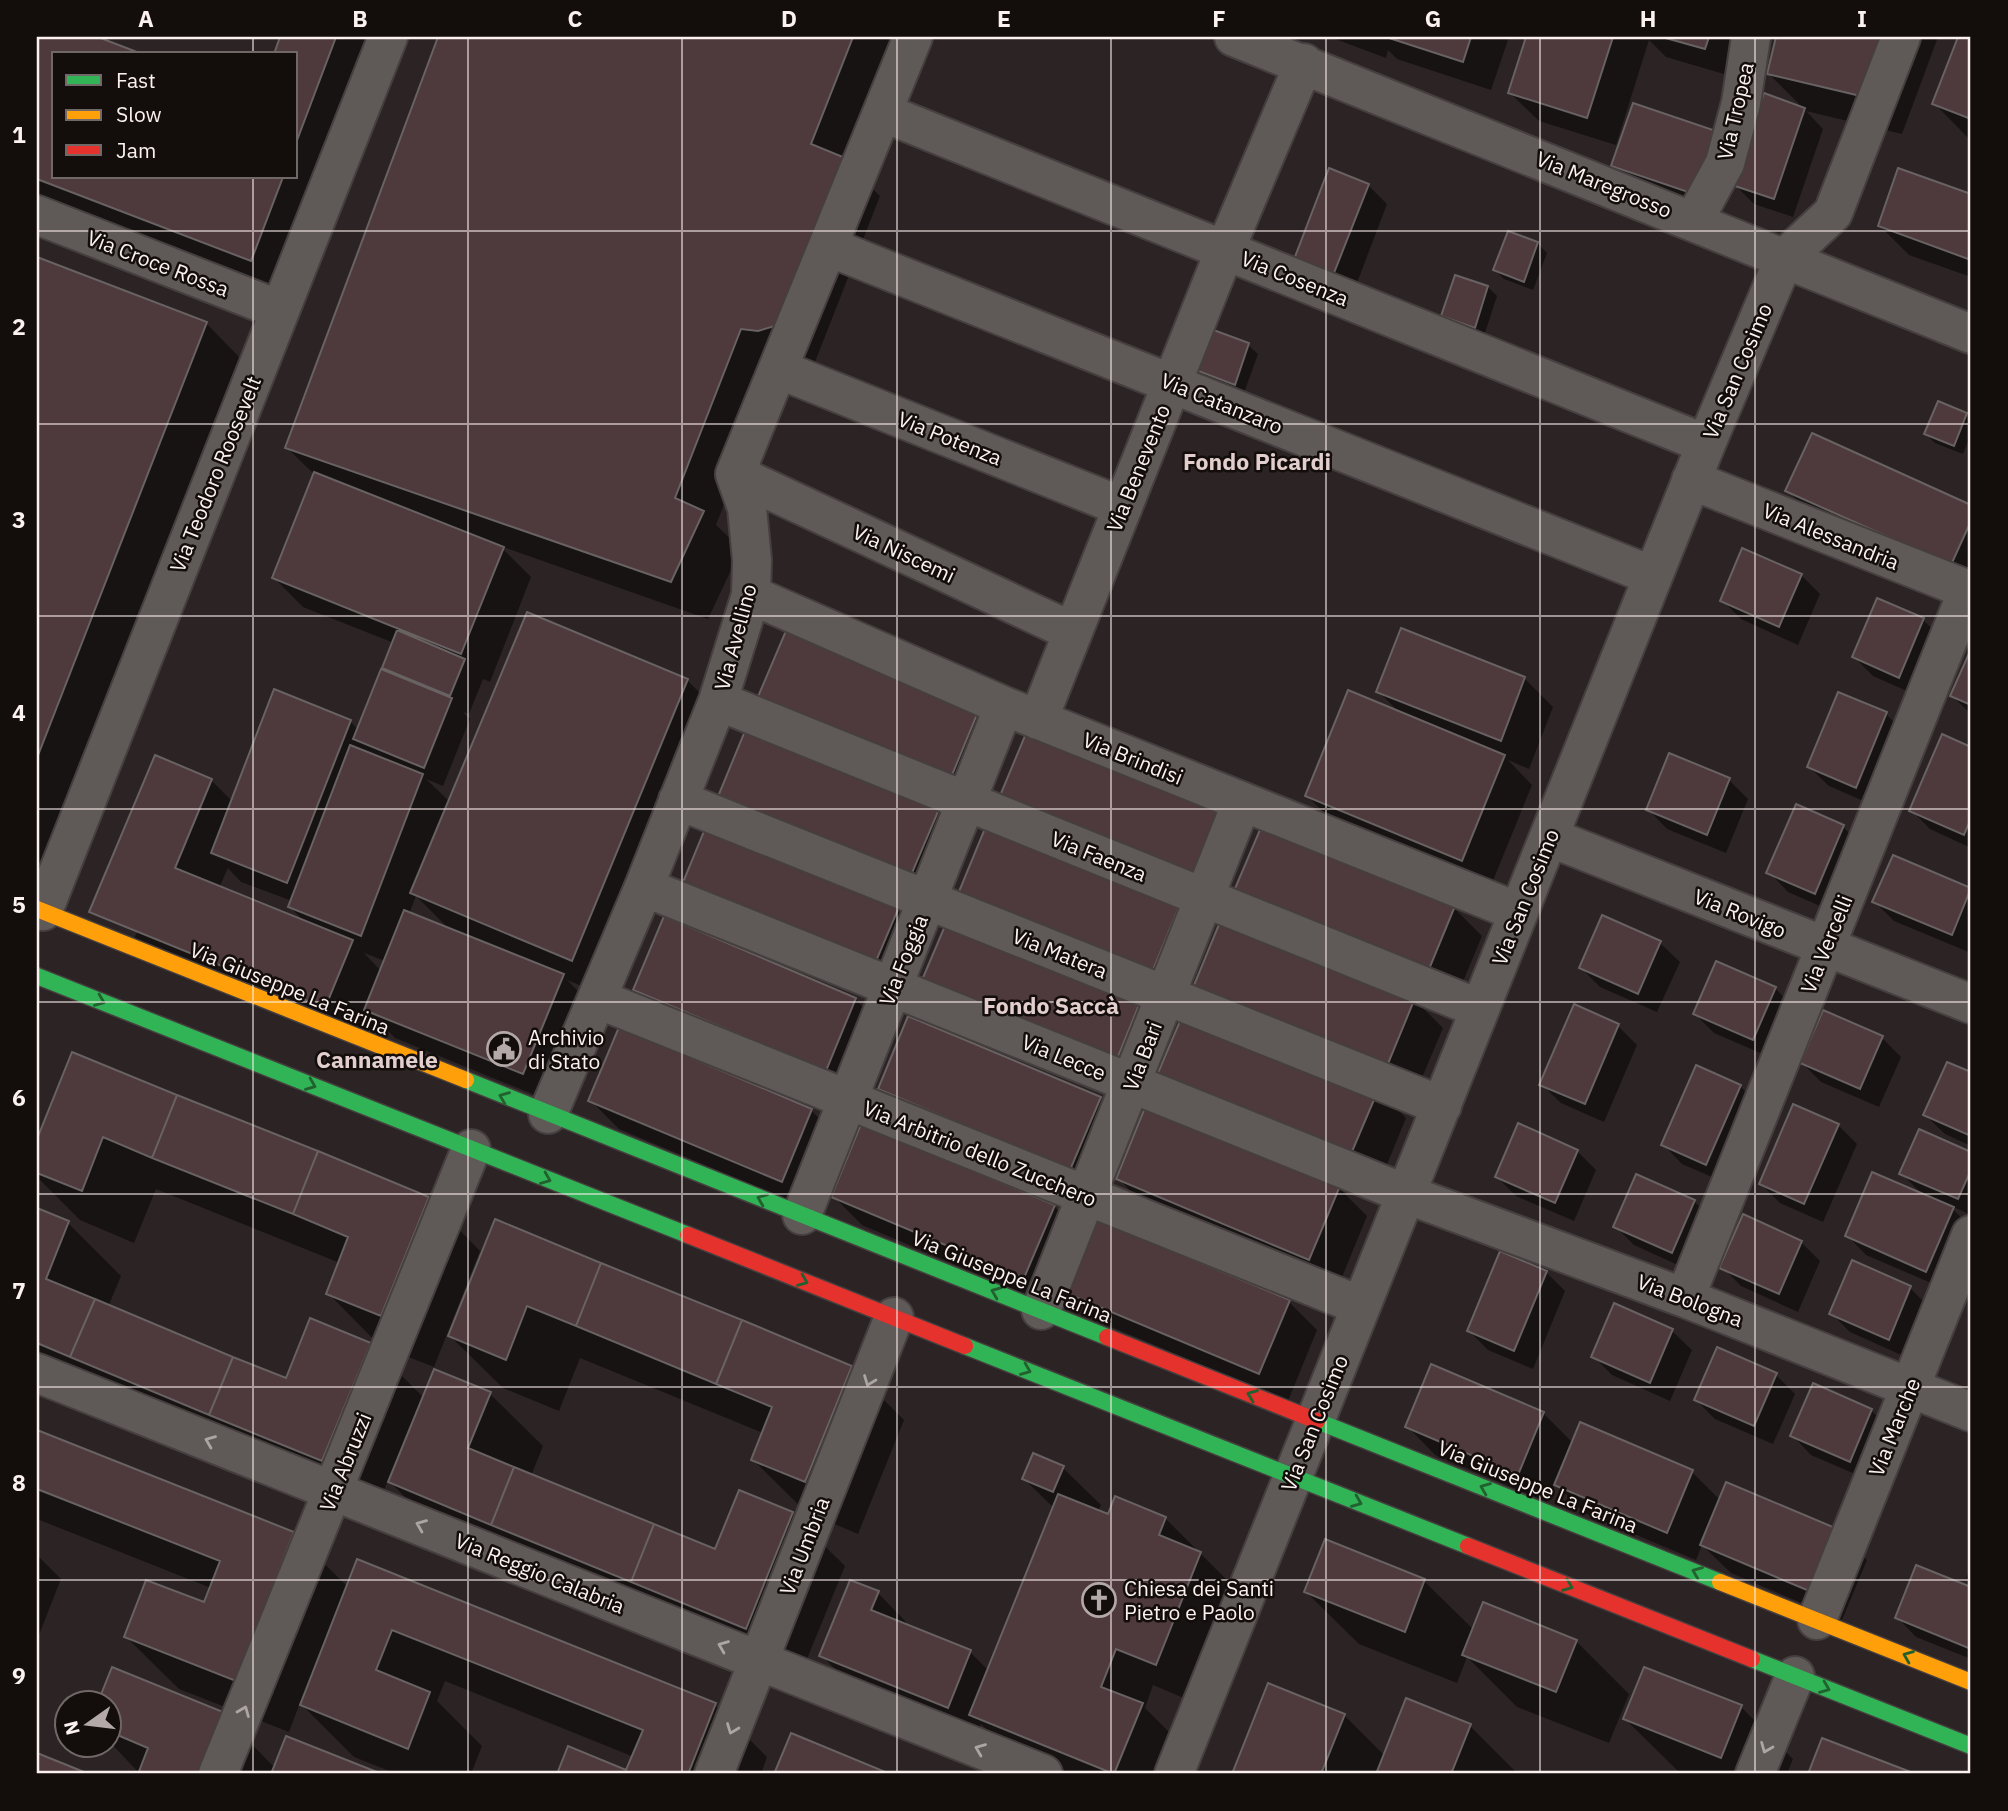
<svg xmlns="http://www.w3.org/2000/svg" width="2008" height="1811" font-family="'IBM Plex Sans',sans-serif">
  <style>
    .shadow { fill: #0007; fill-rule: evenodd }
    .building { fill: #4e393d; stroke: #686262; stroke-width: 2 }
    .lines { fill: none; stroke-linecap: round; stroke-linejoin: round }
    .street-casing { stroke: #463f3f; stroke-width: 42 }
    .fast-casing { stroke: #463f3f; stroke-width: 19 }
    .slow-casing { stroke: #463f3f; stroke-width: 19 }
    .jam-casing { stroke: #463f3f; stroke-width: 19 }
    .street { stroke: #5f5958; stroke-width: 38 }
    .fast { stroke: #30b455; stroke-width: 16 }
    .slow { stroke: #ff9f0a; stroke-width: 16 }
    .jam { stroke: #e5322d; stroke-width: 16 }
    .oneway { stroke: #226030 }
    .oneway2 { stroke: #ada5a4 }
    .grid { fill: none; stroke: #fbf1ef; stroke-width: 2; stroke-opacity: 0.55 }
    .labels { text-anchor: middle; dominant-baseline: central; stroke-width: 5; stroke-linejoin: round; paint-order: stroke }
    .street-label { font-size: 21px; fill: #fbf1ef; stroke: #130d0c }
    .poi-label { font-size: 21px; fill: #fbf1ef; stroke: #130d0c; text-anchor: start }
    .neighbourhood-label { font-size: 23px; font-weight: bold; fill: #e2cecc; stroke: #130d0c }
    .neatline { fill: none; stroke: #fbf1ef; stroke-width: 2.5 }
    .grid-label { font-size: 23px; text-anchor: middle; font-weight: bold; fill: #fbf1ef }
  </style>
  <rect width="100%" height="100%" fill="#2c2424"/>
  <path class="shadow" d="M37,37H93L137,54H54V177H296V54H276L282,37H387L288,297L37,201Z
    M440,37H905L853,169L880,196L815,362L796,368L778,366L716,525L741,549L708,619L500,546L531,577L490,682L483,679L469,714L463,712L470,719L443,786L426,779L450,802L528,614L688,681L725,718L609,997L567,980L591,1004L552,1102L395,1038L374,1017L363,1044L129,949L211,780L233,802L350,721L358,730L394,643L303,607L274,578L315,475L287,448ZM228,868L241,882L292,901L290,907L305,922L219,888ZM416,896L449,929L409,914ZM364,953L385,961L381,971Z
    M1330,37H1509L1491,90L1397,59L1388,50L1386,58Z
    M1528,37H1745L1734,77L1666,57L1649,40L1616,145L1539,121L1510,93Z
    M1778,37H1938L1902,134L1806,111L1823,129L1793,217L1754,204L1734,184L1765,96L1805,110L1769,74Z
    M1960,37H1971V141L1934,103Z
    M1634,105L1719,214L1633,185L1613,166Z
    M1900,171L1971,196V277L1909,255L1880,226Z
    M1368,185L1387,204L1352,296L1314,281Z
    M1537,243L1547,253L1533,290L1504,279L1495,270Z
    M37,259L206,323L243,361L37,885Z
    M1488,287L1497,296L1484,336L1453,325L1443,316Z
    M1248,345L1258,354L1244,393L1204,378L1195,369Z
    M1966,415L1971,420V434L1963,454L1935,443L1926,434Z
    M1813,435L1971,507V589L1816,519L1787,490Z
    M1801,575L1820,594L1798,645L1741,619L1722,600Z
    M1878,601L1923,620L1943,639L1918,696L1873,676L1854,657Z
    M789,628L979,708V807Z
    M1402,630L1525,679L1553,707L1529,769L1508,760L1532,785L1490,888L1336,824L1307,796L1400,713L1378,691Z
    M1971,653V714L1952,696Z
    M1886,714L1905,733L1875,806L1829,786L1809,767Z
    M748,728L939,808L968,837L938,907Z
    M1942,736L1971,748V848L1930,829L1911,810Z
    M1729,780L1748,799L1726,853L1667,829L1648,809Z
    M1797,806L1843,827L1863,846L1834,912L1788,892L1769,872Z
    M1894,857L1971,889V953L1894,921L1875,902Z
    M681,891L901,901L930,930L900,1000Z
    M960,894L1180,904V1003Z
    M1454,908L1482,936L1453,1006L1262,926Z
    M1603,917L1660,943L1680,962L1657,1012L1600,987L1581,968Z
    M921,987L1142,997V1096Z
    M1775,988L1794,1008L1772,1058L1714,1033L1695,1014Z
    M635,989L855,999L884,1028L855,1098L664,1018Z
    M1414,999L1443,1028L1413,1099L1223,1018Z
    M1575,1007L1618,1026L1637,1045L1604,1122L1561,1103L1541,1084Z
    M1824,1013L1882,1038L1901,1057L1879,1107L1821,1082L1802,1063Z
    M73,1054L428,1198L480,1251L434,1367L380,1346L328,1293L340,1263L156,1189L134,1243L80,1220L37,1177V1144Z
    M1947,1064L1971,1074V1146L1945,1134L1925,1115Z
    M1740,1086L1759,1105L1726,1183L1682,1164L1663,1144Z
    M880,1089L1100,1098L1129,1127L1099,1198L908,1117Z
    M1378,1090L1406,1118L1377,1189L1186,1108Z
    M590,1100L811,1110L839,1139L810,1209L619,1129Z
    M1838,1125L1857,1144L1823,1222L1780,1203L1761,1184Z
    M1920,1131L1971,1154V1215L1949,1205L1971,1228L1945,1289L1866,1255L1847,1235L1924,1196L1901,1173Z
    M1577,1151L1596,1170L1574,1221L1516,1196L1497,1177Z
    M1118,1178L1339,1188L1367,1216L1338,1287L1146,1207Z
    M834,1197L1054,1206L1082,1235L1053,1306L862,1225Z
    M1694,1201L1713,1220L1691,1271L1634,1245L1615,1226Z
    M37,1210L68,1223L121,1276L108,1307L287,1380L370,1344L424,1398L490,1394L543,1446L531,1476L716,1552L792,1514L845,1566L798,1681L443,1535L388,1480L375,1513L37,1373Z
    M496,1222L851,1367L904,1420L858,1534L806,1512L753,1460L763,1433L580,1358L559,1411L503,1388L450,1336Z
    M1801,1242L1820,1261L1798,1312L1741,1286L1722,1267Z
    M1546,1272L1565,1291L1533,1369L1488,1350L1469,1331Z
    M1910,1288L1929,1307L1908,1358L1850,1332L1831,1313Z
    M1069,1292L1289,1302L1317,1330L1288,1401L1097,1321Z
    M1615,1306L1672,1331L1692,1350L1670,1401L1612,1375L1593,1356Z
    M1776,1375L1795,1394L1773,1444L1715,1419L1696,1400Z
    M1871,1410L1890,1430L1869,1480L1811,1455L1792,1435Z
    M1543,1413L1573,1443L1692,1472L1720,1500L1839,1531L1867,1560L1842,1620L1731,1573L1702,1545L1696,1560L1584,1513L1555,1483L1547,1502L1435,1455L1407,1426Z
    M37,1432L293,1533L348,1587L715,1705L767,1757L761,1774H559L569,1749L627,1773L634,1757L445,1681L437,1701L482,1746L471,1774H397L354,1757L300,1703L289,1732L179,1689L126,1637L205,1604L211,1588L37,1519Z
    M1034,1455L1063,1468L1101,1505L1098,1512L1109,1516L1165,1518L1238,1591L1193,1702L1153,1685L1145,1708L1179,1742L1166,1774H1063L1009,1752L981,1724L977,1735L850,1684L821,1655L878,1593L906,1622L905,1626L970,1652L989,1671L1054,1508L1024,1479Z
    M37,1555L61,1579L39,1635L37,1634Z
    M1971,1565V1583L1966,1578Z
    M1917,1567L1971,1589V1659L1916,1637L1897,1617Z
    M1424,1581L1474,1630L1576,1641L1629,1694L1609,1743L1517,1707L1467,1657L1457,1683L1359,1644L1306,1592Z
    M113,1670L222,1714L275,1768L287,1738L377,1774H140L108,1740V1702H100Z
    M1269,1685L1344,1715L1385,1756L1470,1726L1518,1774H1234Z
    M1741,1707L1793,1759L1787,1774H1685L1678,1771L1625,1719Z
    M791,1736L887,1774H776Z
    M1823,1740L1911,1774H1810Z"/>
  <path class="building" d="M37,37H98L142,54H54V177H283L251,261L37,179Z
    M280,37H336L296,143V54H274Z
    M438,37H853L811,144L843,157L778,325L758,331L741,329L675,498L704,511L671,582L285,448Z
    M1386,37H1471L1463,62Z
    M1526,37H1613L1587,118L1508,93Z
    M1662,37H1709L1705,49Z
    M1776,37H1887L1865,97L1767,74Z
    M1958,37H1971V119L1932,104Z
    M1764,93L1805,108L1774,199L1732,185Z
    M1633,103L1722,133L1700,196L1611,166Z
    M1329,168L1369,184L1332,278L1293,262Z
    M1898,168L1971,194V260L1878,226Z
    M1508,231L1538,242L1524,282L1493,270Z
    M37,257L207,322L37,758Z
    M1455,275L1488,286L1475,328L1441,316Z
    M1208,328L1249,343L1235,385L1193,369Z
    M1938,401L1967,413L1954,446L1924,434Z
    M1812,433L1971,505V521L1951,565L1785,491Z
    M314,472L504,547L461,654L272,578Z
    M1742,548L1802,574L1779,627L1720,601Z
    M1877,598L1924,618L1899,678L1852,657Z
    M527,612L688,679L572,961L410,893Z
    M788,626L980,707L950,780L757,699Z
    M1401,628L1525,677L1501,741L1376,692Z
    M397,630L465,659L450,696L382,668Z
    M1971,649V705L1950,696Z
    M381,669L452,698L424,768L353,739Z
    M274,689L351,720L287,883L211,853Z
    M1348,690L1505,755L1462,861L1305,796Z
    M1838,692L1887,712L1856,788L1807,767Z
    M747,726L940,807L909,880L717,799Z
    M1027,731L1220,812L1190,884L997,803Z
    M1942,734L1971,747V818L1964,835L1909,811Z
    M350,745L423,774L361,936L288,907Z
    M1669,753L1730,778L1707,835L1646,810Z
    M155,755L212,779L175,868L353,940L325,1008L89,912Z
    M1796,804L1844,825L1815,894L1766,873Z
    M709,819L902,900L871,973L679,892Z
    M988,821L1181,902L1151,975L958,894Z
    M1262,825L1455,906L1425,979L1231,898Z
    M1893,855L1971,888L1952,935L1872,902Z
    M404,910L564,974L523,1074L364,1010Z
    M950,914L1143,995L1113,1069L919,987Z
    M1602,915L1661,941L1638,994L1579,968Z
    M664,916L856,998L826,1071L633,990Z
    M1222,917L1415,998L1385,1071L1192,990Z
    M1716,961L1776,987L1753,1040L1693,1014Z
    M1574,1004L1619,1024L1585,1104L1539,1085Z
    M1186,1007L1379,1088L1348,1161L1155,1080Z
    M1823,1010L1883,1036L1860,1089L1800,1063Z
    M908,1016L1101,1097L1070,1170L878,1089Z
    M619,1027L812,1109L782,1182L588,1101Z
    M72,1052L177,1095L152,1158L103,1137L82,1191L37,1173V1139Z
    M1947,1062L1971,1072V1136L1923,1115Z
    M1696,1065L1741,1085L1706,1165L1661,1145Z
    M177,1095L318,1151L293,1214L152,1158Z
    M1793,1104L1839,1124L1804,1204L1759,1184Z
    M1146,1105L1340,1186L1309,1260L1116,1179Z
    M1518,1123L1578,1150L1555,1203L1495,1177Z
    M861,1124L1055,1205L1024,1278L831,1197Z
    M1919,1129L1971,1152V1170L1958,1199L1899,1174Z
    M318,1151L429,1197L381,1316L326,1294L348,1237L293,1214Z
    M1872,1172L1954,1207L1926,1272L1845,1236Z
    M1636,1174L1695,1200L1672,1253L1613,1227Z
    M37,1208L69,1221L46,1279L95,1299L70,1357L37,1343Z
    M1743,1214L1802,1241L1779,1294L1719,1268Z
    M495,1219L601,1263L576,1326L527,1306L506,1360L448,1336Z
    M1096,1219L1290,1300L1259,1374L1066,1293Z
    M1500,1251L1547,1271L1514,1351L1467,1331Z
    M1852,1260L1911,1286L1889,1340L1829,1314Z
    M601,1263L742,1320L716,1384L576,1326Z
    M95,1299L233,1357L209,1415L70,1357Z
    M1614,1303L1673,1329L1650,1383L1591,1357Z
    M310,1318L371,1343L322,1461L209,1415L233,1357L286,1378Z
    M742,1320L852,1366L805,1482L751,1460L772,1407L716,1384Z
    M1717,1347L1777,1373L1754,1426L1694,1400Z
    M1431,1364L1544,1412L1518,1475L1405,1427Z
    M434,1369L491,1392L468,1448L514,1467L491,1525L388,1482Z
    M1813,1383L1872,1409L1850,1462L1790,1436Z
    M1580,1422L1693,1470L1667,1533L1554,1485Z
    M37,1430L294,1532L236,1681L124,1637L146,1580L204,1602L220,1561L37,1489Z
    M1033,1453L1064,1466L1053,1492L1022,1479Z
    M514,1467L654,1524L631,1582L491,1525Z
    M1726,1482L1840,1530L1814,1593L1700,1545Z
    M739,1490L793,1512L746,1629L631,1582L654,1524L715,1549Z
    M1058,1494L1108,1514L1115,1496L1166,1517L1159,1535L1201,1552L1156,1665L1116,1649L1101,1687L1143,1703L1114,1774L969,1715Z
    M1325,1539L1425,1579L1405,1632L1304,1592Z
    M357,1559L716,1703L688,1774H557L568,1746L626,1770L643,1730L392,1630L376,1670L430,1692L408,1749L300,1705Z
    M1916,1565L1971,1587V1649L1895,1618Z
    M850,1580L879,1591L871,1610L971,1650L948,1708L819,1656Z
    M1483,1602L1577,1640L1556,1692L1462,1655Z
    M112,1667L223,1712L198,1774H138L148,1748L108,1731V1702H98Z
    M1644,1667L1742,1705L1721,1758L1623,1719Z
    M1268,1683L1345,1714L1321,1774H1232Z
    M1406,1698L1471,1724L1451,1774H1376Z
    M791,1733L888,1773L887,1774H774Z
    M286,1736L382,1774H271Z
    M1822,1738L1916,1774H1808Z
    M37,1753L89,1774H37Z"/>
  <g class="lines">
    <g class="street-casing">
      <path id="street" d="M1234,37L1971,334
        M884,113L1706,444
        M37,215L280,310
        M1694,220L1725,163L1741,103L1751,37
        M829,247L1653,576
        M778,369L1123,507
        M735,474L1073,632
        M1691,480L1971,591
        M751,595L1004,706L1518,912
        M718,701L1480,1009
        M1038,720L1225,250L1304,63
        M678,800L1442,1106
        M1549,837L1971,1004
        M644,887L1406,1194L1685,1298L1971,1412
        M43,911L388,37
        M598,999L1361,1306
        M548,1114L644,887L718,701L751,595L752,560L747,508L735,474L913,37
        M802,1215L1004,706
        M1685,1298L1968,590
        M1041,1310L1242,802
        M37,1373L1043,1774
        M1817,1620L1971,1235
        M218,1774L471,1149
        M714,1774L894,1317
        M1174,1774L1706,444L1784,259L1833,213L1901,37
        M1755,1774L1795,1676"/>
    </g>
    <g class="fast-casing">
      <path id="fast" d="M37,976L688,1235
        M466,1080L1107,1337
        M965,1346L1468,1546
        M1317,1421L1720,1582
        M1752,1659L1971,1746"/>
    </g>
    <g class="slow-casing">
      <path id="slow" d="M37,909L466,1080
        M1720,1582L1971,1682"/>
    </g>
    <g class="jam-casing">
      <path id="jam" d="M688,1235L965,1346
        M1107,1337L1317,1421
        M1468,1546L1752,1659"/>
    </g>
    <use href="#street" class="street"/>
    <use href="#fast" class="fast"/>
    <use href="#slow" class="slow"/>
    <use href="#jam" class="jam"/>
  </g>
  <defs><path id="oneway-chevron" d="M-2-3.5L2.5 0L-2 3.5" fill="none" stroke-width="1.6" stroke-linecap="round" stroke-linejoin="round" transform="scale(1.75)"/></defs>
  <g class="oneway">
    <use href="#oneway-chevron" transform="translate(100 1001) rotate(22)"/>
    <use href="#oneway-chevron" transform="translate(311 1085) rotate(22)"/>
    <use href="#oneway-chevron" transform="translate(504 1097) rotate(-158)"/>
    <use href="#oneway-chevron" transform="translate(546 1179) rotate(22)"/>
    <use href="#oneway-chevron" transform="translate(762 1199) rotate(-158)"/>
    <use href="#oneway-chevron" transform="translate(803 1281) rotate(22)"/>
    <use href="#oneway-chevron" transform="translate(996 1292) rotate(-158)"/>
    <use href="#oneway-chevron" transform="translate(1026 1370) rotate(22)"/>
    <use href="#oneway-chevron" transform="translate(1252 1395) rotate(-159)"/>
    <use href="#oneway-chevron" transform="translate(1485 1488) rotate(-158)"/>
    <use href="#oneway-chevron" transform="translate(1357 1502) rotate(22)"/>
    <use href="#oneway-chevron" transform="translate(1697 1572) rotate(-158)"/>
    <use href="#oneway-chevron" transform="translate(1568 1586) rotate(22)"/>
    <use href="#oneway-chevron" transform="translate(1908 1656) rotate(-158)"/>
    <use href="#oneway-chevron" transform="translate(1825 1688) rotate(22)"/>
  </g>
  <g class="oneway2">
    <use href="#oneway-chevron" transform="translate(869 1381) rotate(111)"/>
    <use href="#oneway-chevron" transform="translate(210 1441) rotate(-158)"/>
    <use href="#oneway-chevron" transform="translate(421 1525) rotate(-158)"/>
    <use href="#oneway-chevron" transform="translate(723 1646) rotate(-158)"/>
    <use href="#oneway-chevron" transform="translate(244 1711) rotate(-68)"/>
    <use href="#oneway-chevron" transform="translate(732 1729) rotate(111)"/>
    <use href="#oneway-chevron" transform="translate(1766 1748) rotate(112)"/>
    <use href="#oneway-chevron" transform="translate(980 1749) rotate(-158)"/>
  </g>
  <path class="grid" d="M253,37V54M468,37V1774M682,37V1774M897,37V1774M1111,37V1774M1326,37V1774M1540,37V1774M1755,37V1774M253,177V1774M37,231H1971M37,424H1971M37,616H1971M37,809H1971M37,1002H1971M37,1194H1971M37,1387H1971M37,1580H1971"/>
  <defs>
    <g id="civic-ring" transform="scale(1.75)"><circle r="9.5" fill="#130d0c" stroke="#b3a9a8" stroke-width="1.5"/><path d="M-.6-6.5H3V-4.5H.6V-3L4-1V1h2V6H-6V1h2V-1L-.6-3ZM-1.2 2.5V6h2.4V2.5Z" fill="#b3a9a8"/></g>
    <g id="church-ring" transform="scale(1.75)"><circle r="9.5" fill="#130d0c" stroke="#b3a9a8" stroke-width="1.5"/><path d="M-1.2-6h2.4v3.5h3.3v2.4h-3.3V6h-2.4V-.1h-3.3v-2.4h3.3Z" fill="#b3a9a8"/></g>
  </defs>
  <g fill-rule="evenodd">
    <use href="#civic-ring" x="504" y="1049"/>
    <use href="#church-ring" x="1099" y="1600"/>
  </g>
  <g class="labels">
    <g class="street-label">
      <text transform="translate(1735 111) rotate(-77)">Via Tropea</text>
      <text transform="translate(1604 184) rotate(22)">Via Maregrosso</text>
      <text transform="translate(158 263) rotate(21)">Via Croce Rossa</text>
      <text transform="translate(1295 278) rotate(22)">Via Cosenza</text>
      <text transform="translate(1737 371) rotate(-67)">Via San Cosimo</text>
      <text transform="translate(1222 403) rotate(22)">Via Catanzaro</text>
      <text transform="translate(950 438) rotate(22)">Via Potenza</text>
      <text transform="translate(1138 468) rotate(-68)">Via Benevento</text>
      <text transform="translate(215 474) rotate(-68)">Via Teodoro Roosevelt</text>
      <text transform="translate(1831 536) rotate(22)">Via Alessandria</text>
      <text transform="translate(904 553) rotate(25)">Via Niscemi</text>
      <text transform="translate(735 637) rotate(-75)">Via Avellino</text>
      <text transform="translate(1133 758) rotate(22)">Via Brindisi</text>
      <text transform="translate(1099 856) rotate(22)">Via Faenza</text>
      <text transform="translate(1525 897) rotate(-68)">Via San Cosimo</text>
      <text transform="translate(1740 913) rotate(22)">Via Rovigo</text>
      <text transform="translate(1826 944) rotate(-68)">Via Vercelli</text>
      <text transform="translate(1060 953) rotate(22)">Via Matera</text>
      <text transform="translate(903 960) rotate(-68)">Via Foggia</text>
      <text transform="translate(290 988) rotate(22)">Via Giuseppe La Farina</text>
      <text transform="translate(1142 1056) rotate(-69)">Via Bari</text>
      <text transform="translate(1064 1057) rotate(22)">Via Lecce</text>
      <text transform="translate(980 1153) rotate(22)">Via Arbitrio dello Zucchero</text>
      <text transform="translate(1012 1276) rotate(22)">Via Giuseppe La Farina</text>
      <text transform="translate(1690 1300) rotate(21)">Via Bologna</text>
      <text transform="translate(1314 1423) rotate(-68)">Via San Cosimo</text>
      <text transform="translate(1894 1427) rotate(-68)">Via Marche</text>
      <text transform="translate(345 1462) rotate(-68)">Via Abruzzi</text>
      <text transform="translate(1538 1486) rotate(22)">Via Giuseppe La Farina</text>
      <text transform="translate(804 1546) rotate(-69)">Via Umbria</text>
      <text transform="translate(540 1573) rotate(22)">Via Reggio Calabria</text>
    </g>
    <g class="poi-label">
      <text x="528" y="1037">Archivio<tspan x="528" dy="24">di Stato</tspan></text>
      <text x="1124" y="1588">Chiesa dei Santi<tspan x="1124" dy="24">Pietro e Paolo</tspan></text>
    </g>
    <g class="neighbourhood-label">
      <text x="1257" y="461">Fondo Picardi</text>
      <text x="1051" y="1005">Fondo Saccà</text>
      <text x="377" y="1059">Cannamele</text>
    </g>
  </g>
  <rect width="2008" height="1811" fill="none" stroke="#130d0c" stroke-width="77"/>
  <rect x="52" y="52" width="245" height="126" fill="#130d0c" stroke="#706867" stroke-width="2"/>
  <rect x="66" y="75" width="35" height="10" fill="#30b455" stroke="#706867" stroke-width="2"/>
  <text x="116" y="88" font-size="21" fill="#fbf1ef">Fast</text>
  <rect x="66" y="110" width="35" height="10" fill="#ff9f0a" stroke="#706867" stroke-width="2"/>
  <text x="116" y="122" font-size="21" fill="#fbf1ef">Slow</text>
  <rect x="66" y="145" width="35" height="10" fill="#e5322d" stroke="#706867" stroke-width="2"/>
  <text x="116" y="158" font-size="21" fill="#fbf1ef">Jam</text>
  <g transform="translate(88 1724) rotate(256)"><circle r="33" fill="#130d0c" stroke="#706867" stroke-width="2"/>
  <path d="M0-5L12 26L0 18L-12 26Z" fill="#b3a9a8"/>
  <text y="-10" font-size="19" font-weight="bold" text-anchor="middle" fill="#fbf1ef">N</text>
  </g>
  <rect x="38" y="38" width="1931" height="1734" class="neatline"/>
  <g class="grid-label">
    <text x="146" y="27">A</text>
    <text x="360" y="27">B</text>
    <text x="575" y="27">C</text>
    <text x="789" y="27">D</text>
    <text x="1004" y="27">E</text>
    <text x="1219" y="27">F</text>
    <text x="1433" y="27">G</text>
    <text x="1648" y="27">H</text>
    <text x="1862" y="27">I</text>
    <text x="19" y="143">1</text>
    <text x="19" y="335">2</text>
    <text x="19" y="528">3</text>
    <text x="19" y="721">4</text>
    <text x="19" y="913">5</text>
    <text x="19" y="1106">6</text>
    <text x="19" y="1299">7</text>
    <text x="19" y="1491">8</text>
    <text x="19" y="1684">9</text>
  </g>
</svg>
